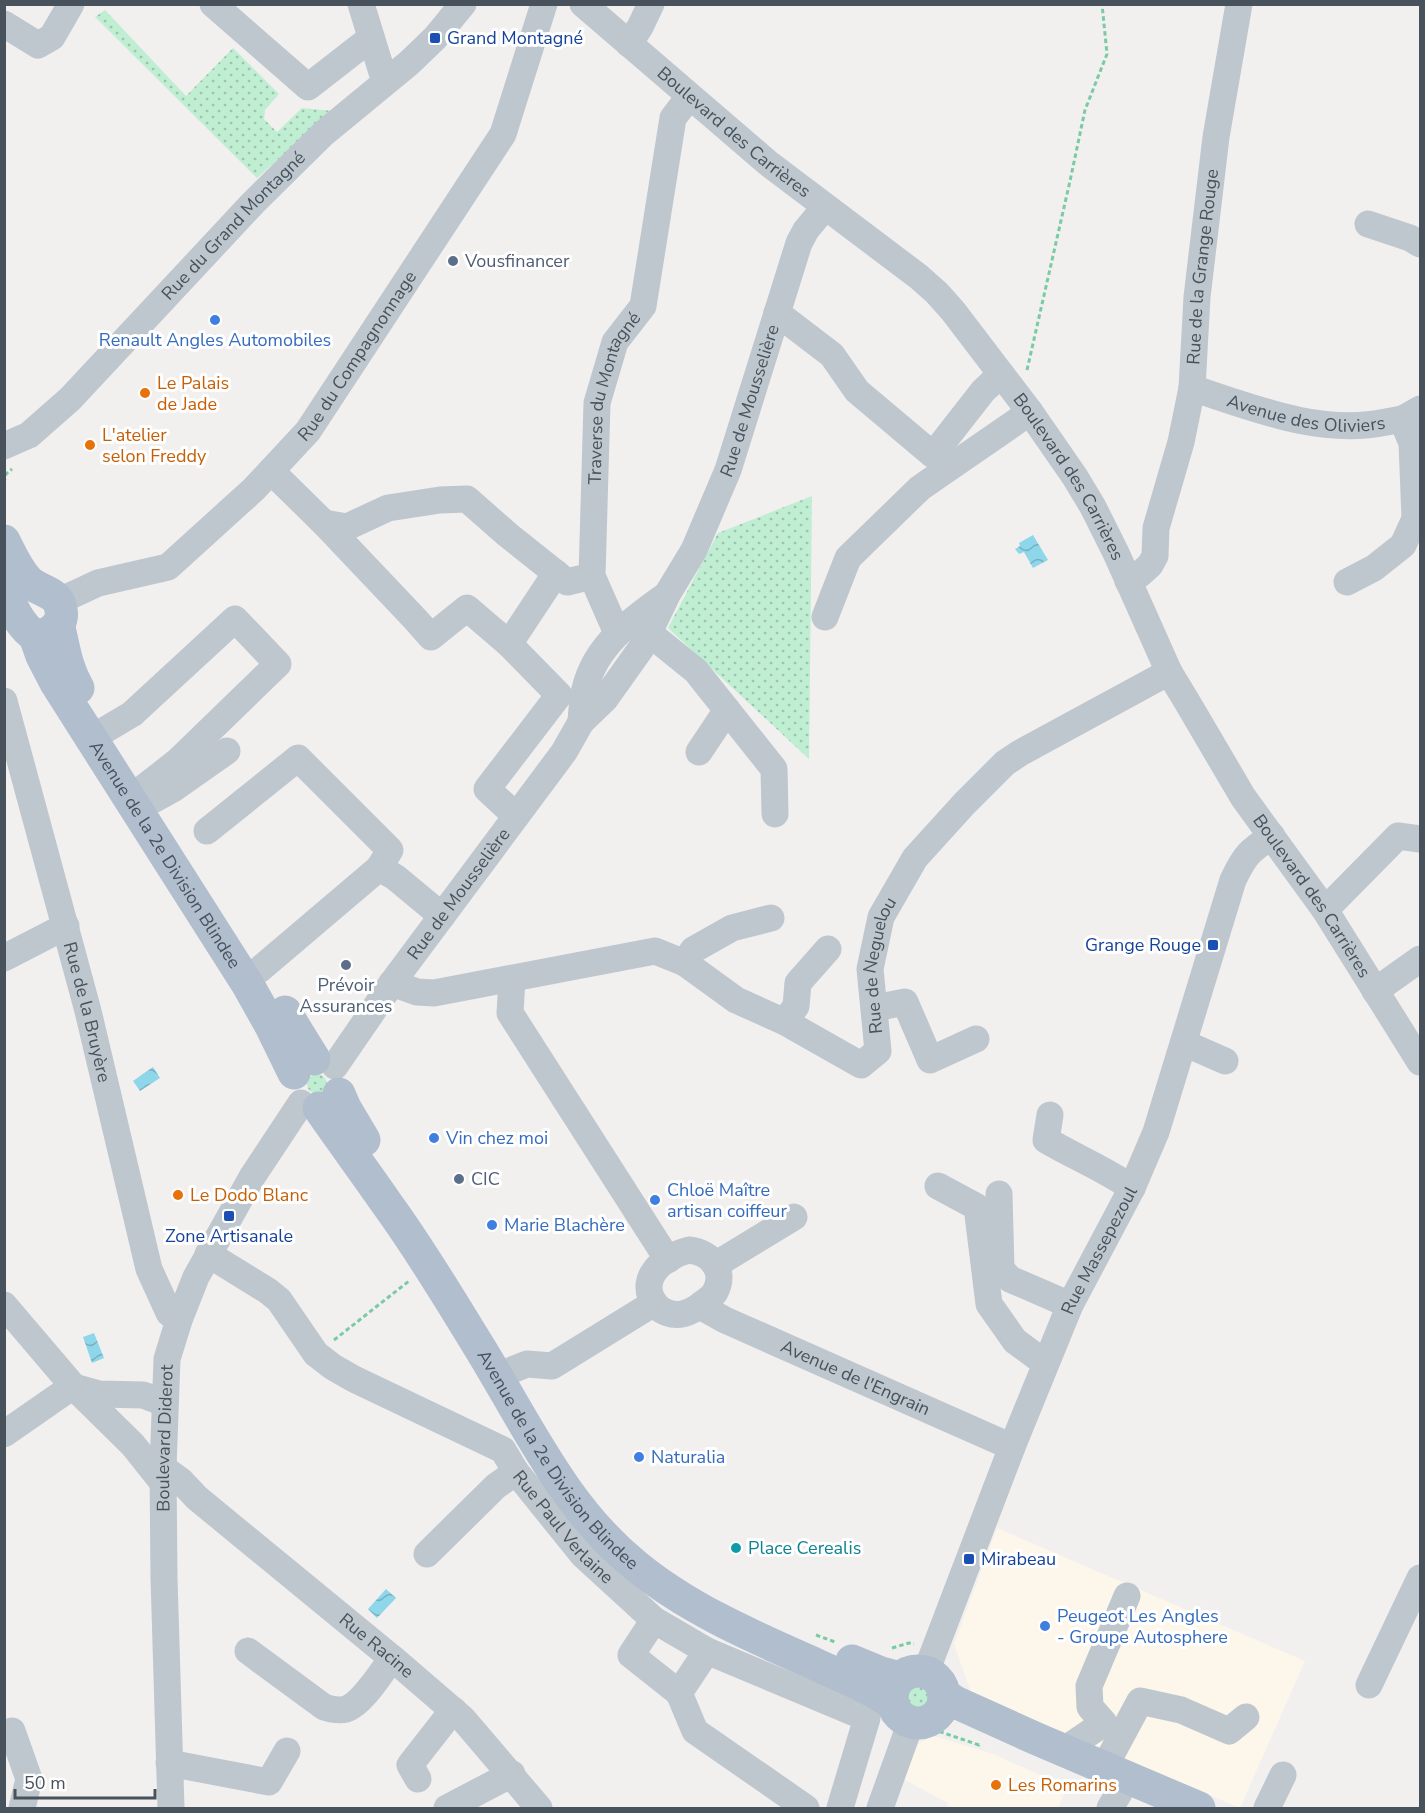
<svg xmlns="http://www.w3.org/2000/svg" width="1425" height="1813" font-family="'Nunito Sans',sans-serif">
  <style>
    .commercial { fill: #fcf7ea }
    .grass { fill: url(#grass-dots) }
    .water { fill: url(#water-waves) }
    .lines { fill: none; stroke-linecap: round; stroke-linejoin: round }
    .path { stroke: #78cba3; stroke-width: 3; stroke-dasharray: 4.5 3; stroke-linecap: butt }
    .minor { stroke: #bec7ce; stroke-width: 27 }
    .major { stroke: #b0becd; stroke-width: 33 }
    .transit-dot { fill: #1a4fb4; stroke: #fff; stroke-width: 2 }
    .service-dot { fill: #5c6f8a; stroke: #fff; stroke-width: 2 }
    .shop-dot { fill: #3f7fe0; stroke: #fff; stroke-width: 2 }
    .food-dot { fill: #e8710a; stroke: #fff; stroke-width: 2 }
    .culture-dot { fill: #0f9aa8; stroke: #fff; stroke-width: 2 }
    .labels { text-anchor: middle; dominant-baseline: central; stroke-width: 6; stroke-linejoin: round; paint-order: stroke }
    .transit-label { font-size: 18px; fill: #164399; stroke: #fff; text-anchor: start }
    .street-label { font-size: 18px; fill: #48525c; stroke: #fff }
    .service-label { font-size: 18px; fill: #4e5e75; stroke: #fff; text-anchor: start }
    .shop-label { font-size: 18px; fill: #366cbe; stroke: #fff; text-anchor: start }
    .food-label { font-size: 18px; fill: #c56008; stroke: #fff; text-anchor: start }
    .culture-label { font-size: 18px; fill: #0d838f; stroke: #fff; text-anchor: start }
  </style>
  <defs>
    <pattern id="grass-dots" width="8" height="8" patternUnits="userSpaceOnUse" patternTransform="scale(1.5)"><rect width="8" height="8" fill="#bfeed2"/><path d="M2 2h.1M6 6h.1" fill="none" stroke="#9dc3ae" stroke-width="1.8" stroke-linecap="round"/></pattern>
    <pattern id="water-waves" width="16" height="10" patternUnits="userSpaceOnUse" patternTransform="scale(1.5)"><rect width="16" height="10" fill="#8ed6ea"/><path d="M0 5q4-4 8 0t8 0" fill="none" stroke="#76b0c1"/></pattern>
  </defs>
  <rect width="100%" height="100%" fill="#f2efef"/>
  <path class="commercial" d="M997,1528L1305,1661L1240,1808L971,1693L954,1644Z
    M934,1736L993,1754L1067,1787L1058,1808H947L948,1803L903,1779L919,1743Z"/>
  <path class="grass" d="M105,10L186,96L233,48L279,94L265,110L264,119L277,132L302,108L333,111L257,178L95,17Z
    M812,496L809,759L668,628L718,533Z
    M307 1084a10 10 0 1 1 20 0a10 10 0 1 1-20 0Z
    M907 1696a11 11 0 1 1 22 0a11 11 0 1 1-22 0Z"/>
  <path class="water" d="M1033,535L1048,560L1033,568L1024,552L1019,554L1015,549L1020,546L1019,543Z
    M153,1067L160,1078L140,1091L133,1081Z
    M94,1333L104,1358L92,1363L83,1337Z
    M386,1589L396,1598L377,1618L368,1609Z"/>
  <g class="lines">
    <path class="path" d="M1027,370L1070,181L1085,110L1107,54L1102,4
      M4,483L6,474L12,469
      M334,1340L409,1281
      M816,1635L835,1642
      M892,1648L909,1643L914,1644
      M932,1732L938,1731L979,1745L980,1743"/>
    <g class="minor">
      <path d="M213,4L308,87L371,38"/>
      <path d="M361,4L385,82"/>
      <path id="s1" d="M583,4L768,163L919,277L937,293L953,311L1030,412L1075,477L1093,507L1116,553L1169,672L1186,700L1243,797L1325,910L1420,1062"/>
      <path d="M4,24L38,45L52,37L71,4"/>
      <path d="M629,44L640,27L651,4"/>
      <path d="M1368,224L1410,238L1420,244"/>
      <path d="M777,313L832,355L857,391L933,455L983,391L1001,374"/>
      <path id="s2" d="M1192,388C1253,408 1321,436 1386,422C1392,421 1399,420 1404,418C1410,415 1415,412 1420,409"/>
      <path d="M1402,419L1412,443L1415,519L1420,525"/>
      <path id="s3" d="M4,446L29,435L70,399L253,203L324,133L409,63L435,38L463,4"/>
      <path d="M271,471L324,523L347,527L388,508L440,500L467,499L508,535L567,582L592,576"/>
      <path d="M324,523L416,620L431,637L467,608L509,644L559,695L487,789L516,816"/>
      <path id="s4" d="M1128,581L1140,574L1150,565L1155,556L1156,528L1181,442L1192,388L1197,297L1216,137L1239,4"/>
      <path d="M1347,582L1374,568L1403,545L1415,519"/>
      <path id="s5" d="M60,603L68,597L98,583L168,567L254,489L308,431L503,134L544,4"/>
      <path d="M825,617L848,558L920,488L1030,412"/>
      <path id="s6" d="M617,633L592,576L597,403L615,342L643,306L673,118L689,97"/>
      <path d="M649,633L696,671L774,769L775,814"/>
      <path d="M509,644L556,573"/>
      <path id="s7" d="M4,701L88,1011L149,1269L169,1313L179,1320"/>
      <path d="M581,722C582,711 582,699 585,689C595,646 631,620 665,596"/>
      <path d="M105,730L132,714L235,619L278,664L178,761L141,790"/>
      <path d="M699,752L727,710"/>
      <path d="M153,800L173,789L227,751"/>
      <path d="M207,831L298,758L390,850L379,868"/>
      <path d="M1325,910L1398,836L1420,839"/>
      <path d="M4,958L66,926"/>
      <path d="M685,963L693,950L732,928L771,918"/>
      <path d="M259,970L379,868L395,877L442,916"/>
      <path d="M512,979L510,1013L668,1260"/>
      <path id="s8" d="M392,983L417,992L434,993L655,951L685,963L736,1000L785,1022L861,1065L878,1051L870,969L881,917L915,858L964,804L1005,763L1020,753L1169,672"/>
      <path d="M1375,991L1420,959"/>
      <path d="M875,1008L905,1002L930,1060L976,1039"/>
      <path d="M785,1022L796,1006L798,983L828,949"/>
      <path d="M1184,1043L1225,1061"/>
      <path id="s9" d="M335,1066L392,983L564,752L581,722L605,699L642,647L668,593L694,550L728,470L799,243L806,230L825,207"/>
      <path d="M1050,1115L1046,1140C1075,1157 1105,1169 1132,1188"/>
      <path d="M938,1186L977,1207L989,1304L1015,1341L1045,1363"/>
      <path d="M999,1194L1001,1269L1010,1279L1070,1305"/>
      <path d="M689,1250C710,1252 727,1270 715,1292C711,1299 704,1302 698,1307C688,1313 679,1317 668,1313C651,1307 643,1287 654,1272C661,1261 677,1253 689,1250Z"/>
      <path id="s10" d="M208,1254L268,1291L279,1300L316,1354L333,1367L354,1379L503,1450L516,1472L583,1555L654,1620L707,1651L867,1718L840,1808"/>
      <path d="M715,1265L794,1217"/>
      <path id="s11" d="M702,1304L707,1310L725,1320L1012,1447"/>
      <path d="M4,1305L73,1386L133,1445L164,1484"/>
      <path d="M512,1370L527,1364L552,1366L654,1303"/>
      <path d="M74,1387L99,1394L143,1395L165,1403"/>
      <path d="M4,1434L73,1386"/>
      <path id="s12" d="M163,1468L181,1481L197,1498L398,1663L463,1719L539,1808"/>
      <path d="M427,1554L496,1486L516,1472"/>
      <path d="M654,1620L631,1655L679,1693L707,1651"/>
      <path d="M248,1651L324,1707C333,1710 344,1712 352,1706C366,1697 382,1672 392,1658"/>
      <path id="s13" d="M926,1672L1012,1447L1070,1305L1132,1188L1156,1132L1233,880C1245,855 1249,851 1272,836"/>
      <path d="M1369,1685L1420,1578"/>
      <path d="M679,1693L695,1731L806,1808"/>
      <path d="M12,1731L29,1779L22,1808"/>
      <path d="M1068,1752L1073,1744L1104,1723L1090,1707L1089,1686L1127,1596"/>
      <path d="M169,1763L269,1782L287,1751"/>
      <path d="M1104,1768L1140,1701L1181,1710L1229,1731L1246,1717"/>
      <path d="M418,1779L410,1765L453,1710"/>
      <path id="s14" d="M171,1808L164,1578L163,1468L167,1359L179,1320L196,1277L252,1177L301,1103"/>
      <path d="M447,1808L512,1774"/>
      <path d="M880,1808L911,1722"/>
      <path d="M1110,1808L1119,1793"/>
      <path d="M1267,1808L1283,1775"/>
    </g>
    <g class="major">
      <path d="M4,541C11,555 17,569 28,581C39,592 59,591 61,610C62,614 61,620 59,624C53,632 45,636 35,636C19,625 13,608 4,591"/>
      <path d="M58,624C64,647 66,668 78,688"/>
      <path id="s15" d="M35,636L42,656L56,683L248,985L271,1026L294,1073"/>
      <path d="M285,1012L314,1059"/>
      <path d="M339,1094L345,1108L364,1140"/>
      <path id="s16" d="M319,1108C341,1140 365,1172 387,1204C420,1249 449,1298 478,1345C525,1421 564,1508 635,1565C688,1609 754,1637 817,1665C843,1677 870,1687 893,1704"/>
      <path d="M852,1661L881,1673L900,1678"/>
      <circle cx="918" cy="1697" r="26"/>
      <path d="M944,1695L955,1702L1037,1739L1199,1808"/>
    </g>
  </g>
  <g class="transit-dot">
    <rect x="429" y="32" width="12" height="12" rx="3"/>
    <rect x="1207" y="939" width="12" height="12" rx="3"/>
    <rect x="223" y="1210" width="12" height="12" rx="3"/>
    <rect x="963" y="1553" width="12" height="12" rx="3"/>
  </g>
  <g class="service-dot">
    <circle cx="453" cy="261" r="6"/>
    <circle cx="346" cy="965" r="6"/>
    <circle cx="459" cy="1179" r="6"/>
  </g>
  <g class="shop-dot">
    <circle cx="215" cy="320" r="6"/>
    <circle cx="434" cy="1138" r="6"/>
    <circle cx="655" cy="1200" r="6"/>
    <circle cx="492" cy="1225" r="6"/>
    <circle cx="639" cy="1457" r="6"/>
    <circle cx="1045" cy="1626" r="6"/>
  </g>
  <g class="food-dot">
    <circle cx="145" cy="393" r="6"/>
    <circle cx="90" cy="445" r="6"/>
    <circle cx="178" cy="1195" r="6"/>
    <circle cx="996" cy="1785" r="6"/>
  </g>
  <circle class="culture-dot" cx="736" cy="1548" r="6"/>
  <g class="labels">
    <g class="transit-label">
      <text x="447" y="38">Grand Montagné</text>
      <text x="1201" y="945" text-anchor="end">Grange Rouge</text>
      <text x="229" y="1236" text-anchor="middle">Zone Artisanale</text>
      <text x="981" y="1559">Mirabeau</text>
    </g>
    <g class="street-label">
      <text stroke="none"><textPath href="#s1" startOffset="198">Boulevard des Carrières</textPath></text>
      <text stroke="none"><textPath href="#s3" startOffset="320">Rue du Grand Montagné</textPath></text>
      <text stroke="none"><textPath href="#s4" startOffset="332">Rue de la Grange Rouge</textPath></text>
      <text stroke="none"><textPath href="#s5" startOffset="400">Rue du Compagnonnage</textPath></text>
      <text stroke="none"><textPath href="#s6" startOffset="244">Traverse du Montagné</textPath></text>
      <text stroke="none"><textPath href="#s9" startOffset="790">Rue de Mousselière</textPath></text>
      <text stroke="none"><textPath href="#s2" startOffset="118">Avenue des Oliviers</textPath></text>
      <text stroke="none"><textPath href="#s1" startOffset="684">Boulevard des Carrières</textPath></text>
      <text stroke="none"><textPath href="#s15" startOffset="255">Avenue de la 2e Division Blindee</textPath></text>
      <text stroke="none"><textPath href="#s9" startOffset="212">Rue de Mousselière</textPath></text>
      <text stroke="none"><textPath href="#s1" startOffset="1170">Boulevard des Carrières</textPath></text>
      <text stroke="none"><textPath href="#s8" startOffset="614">Rue de Neguelou</textPath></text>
      <text stroke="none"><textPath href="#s7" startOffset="322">Rue de la Bruyère</textPath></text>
      <text stroke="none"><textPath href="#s13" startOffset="456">Rue Massepezoul</textPath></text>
      <text stroke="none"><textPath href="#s11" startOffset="171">Avenue de l'Engrain</textPath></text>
      <text stroke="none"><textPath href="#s14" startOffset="370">Boulevard Diderot</textPath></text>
      <text stroke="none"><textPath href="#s16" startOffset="426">Avenue de la 2e Division Blindee</textPath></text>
      <text stroke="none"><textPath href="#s10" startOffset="459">Rue Paul Verlaine</textPath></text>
      <text stroke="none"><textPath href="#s12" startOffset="278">Rue Racine</textPath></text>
    </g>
    <g class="service-label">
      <text x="465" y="261">Vousfinancer</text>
      <text x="346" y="985" text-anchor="middle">Prévoir<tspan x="346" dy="21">Assurances</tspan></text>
      <text x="471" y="1179">CIC</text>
    </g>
    <g class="shop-label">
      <text x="215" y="340" text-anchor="middle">Renault Angles Automobiles</text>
      <text x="446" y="1138">Vin chez moi</text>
      <text x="667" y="1190">Chloë Maître<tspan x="667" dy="21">artisan coiffeur</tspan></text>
      <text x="504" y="1225">Marie Blachère</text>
      <text x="651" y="1457">Naturalia</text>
      <text x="1057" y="1616">Peugeot Les Angles<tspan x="1057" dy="21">- Groupe Autosphere</tspan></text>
    </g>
    <g class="food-label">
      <text x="157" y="383">Le Palais<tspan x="157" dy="21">de Jade</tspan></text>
      <text x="102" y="435">L'atelier<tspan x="102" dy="21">selon Freddy</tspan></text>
      <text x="190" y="1195">Le Dodo Blanc</text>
      <text x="1008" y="1785">Les Romarins</text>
    </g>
    <g class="culture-label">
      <text x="748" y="1548">Place Cerealis</text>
    </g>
  </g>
  <rect width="1425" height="1813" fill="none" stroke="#48525c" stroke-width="12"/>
  <path d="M15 1789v9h140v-9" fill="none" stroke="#48525c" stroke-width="3"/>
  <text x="24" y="1789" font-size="18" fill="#48525c" stroke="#ffffff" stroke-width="4.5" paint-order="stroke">50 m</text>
</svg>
